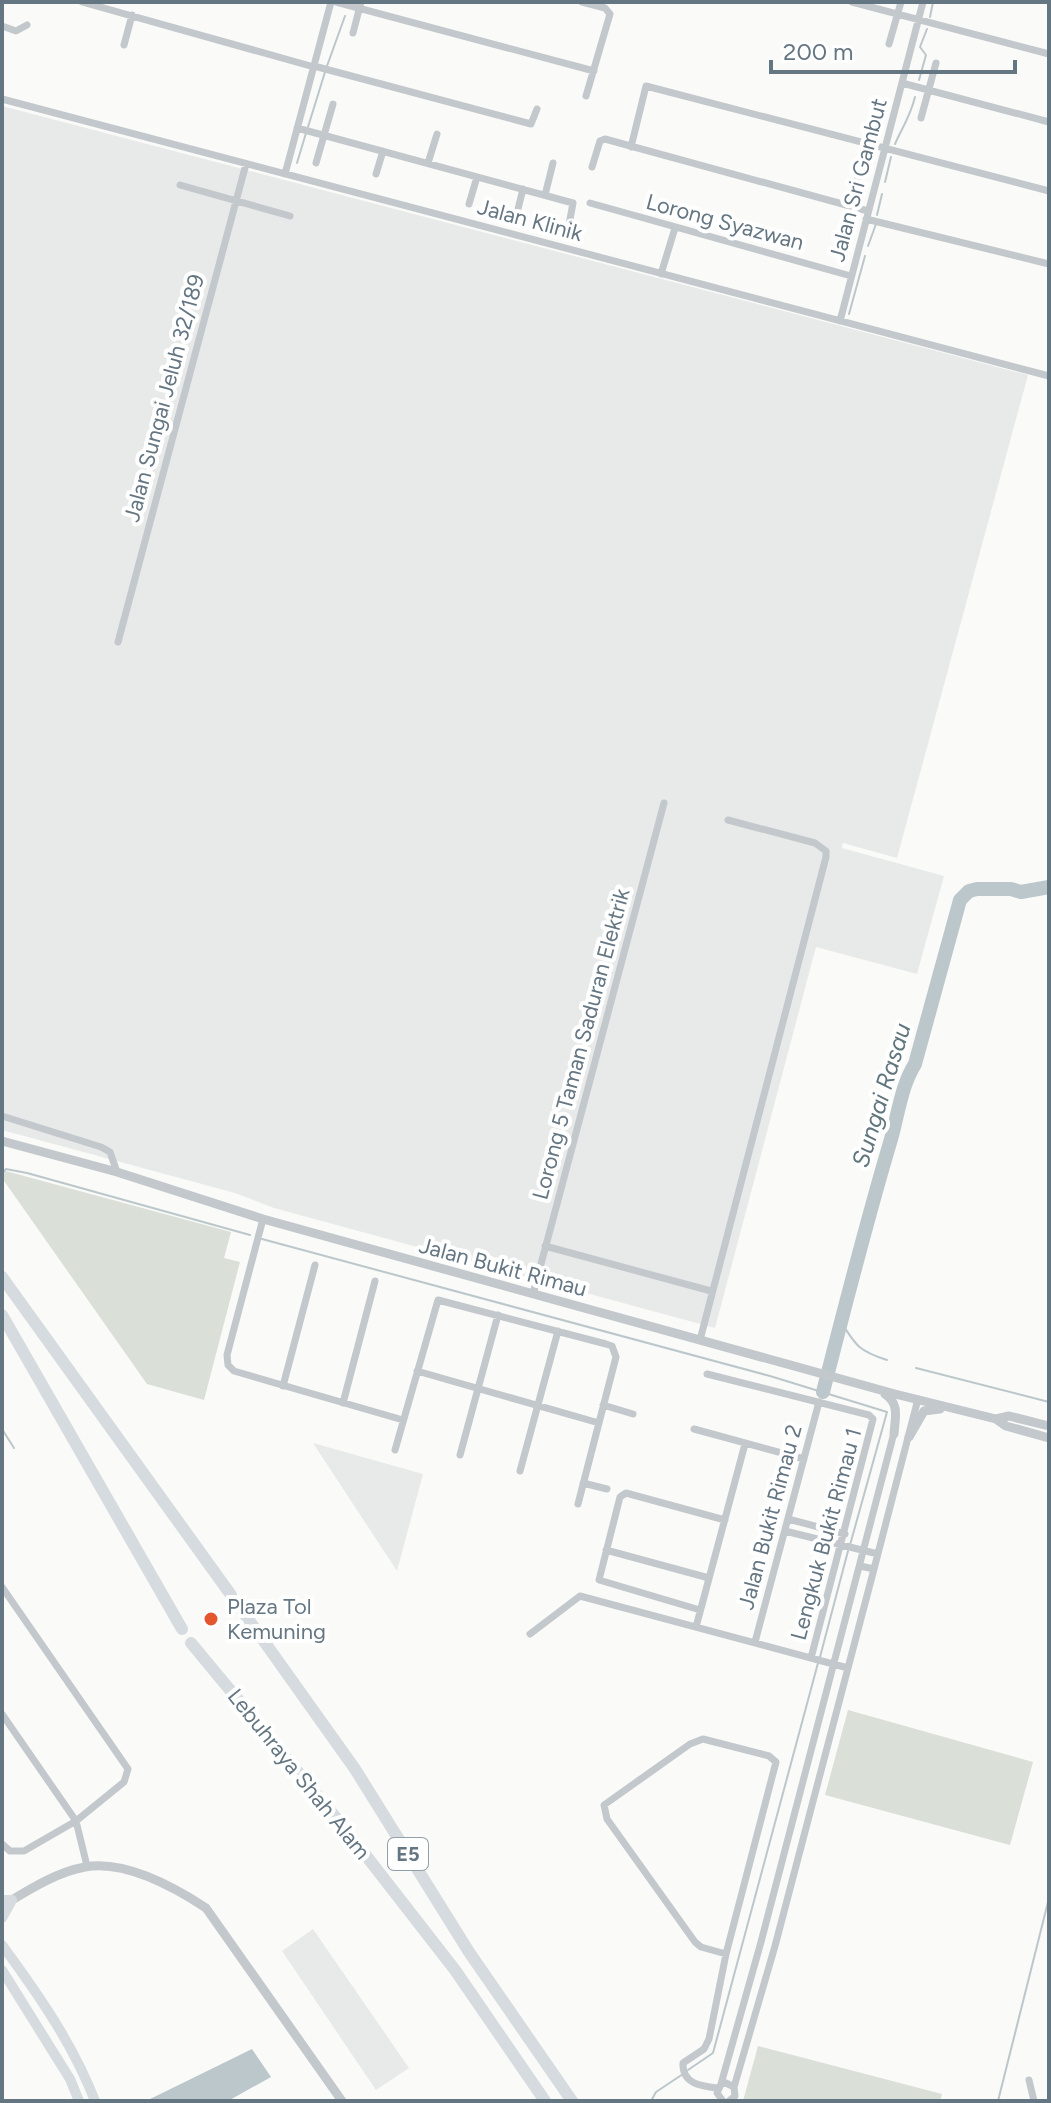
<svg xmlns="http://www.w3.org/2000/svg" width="1051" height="2103" font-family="Figtree,sans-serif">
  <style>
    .built { fill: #e8e9e9 }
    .green { fill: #dadfd7 }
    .water { fill: #bbc7cb }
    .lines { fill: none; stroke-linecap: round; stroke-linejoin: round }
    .stream { stroke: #bbc7cb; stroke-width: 2 }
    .river { stroke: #bbc7cb; stroke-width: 14 }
    .minor { stroke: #c3c8cc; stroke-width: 7 }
    .tertiary { stroke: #c3c8cc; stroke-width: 9 }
    .secondary { stroke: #d6dbdf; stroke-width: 10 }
    .motorway { stroke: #d6dbdf; stroke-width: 12 }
    .poi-dot { fill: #e4572e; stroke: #fff; stroke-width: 3 }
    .labels { text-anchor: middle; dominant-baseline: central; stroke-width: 8; stroke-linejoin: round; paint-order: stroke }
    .shield { fill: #fff; stroke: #939fa8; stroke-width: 2 }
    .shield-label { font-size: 20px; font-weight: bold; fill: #657683 }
    .street-label { font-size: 22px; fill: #657683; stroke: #fff }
    .poi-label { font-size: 22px; fill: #657683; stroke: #fff; text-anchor: start }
    .water-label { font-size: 24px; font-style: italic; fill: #60757c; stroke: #fff }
  </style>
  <rect width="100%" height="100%" fill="#fafaf8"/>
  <path class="built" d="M2,106L1028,375L897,858L843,843L842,848L944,876L917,974L816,947L715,1328L274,1208L235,1193L2,1130Z
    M313,1443L423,1474L397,1571Z
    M313,1929L409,2068L376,2090L282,1951Z"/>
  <path class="green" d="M2,1170L231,1232L224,1258L240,1262L204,1400L147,1384L2,1178Z
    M848,1710L1033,1762L1010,1845L825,1795Z
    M758,2046L942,2094L940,2101H743Z"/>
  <path class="water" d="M252,2049L271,2077L228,2101H146Z"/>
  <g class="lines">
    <path class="stream" d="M930,17L933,2
      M327,66L345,16
      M919,80L926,55L920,47L927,29
      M308,127L325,72
      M895,144C903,126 910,117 915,97
      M297,163L306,133
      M885,182L891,157
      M877,215L882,194
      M868,246L876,224
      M849,314L865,256
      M2,1173L6,1169L27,1173L250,1235
      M262,1239L770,1376L887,1412L850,1545
      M841,1322C856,1346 859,1351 887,1360
      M916,1368L1049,1402
      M2,1429L14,1448
      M820,1657L848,1551
      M688,2070L713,2053L818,1663
      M651,2101L656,2092L683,2074
      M998,2101L1049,1898"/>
    <path class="river" d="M823,1392C844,1310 865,1227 889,1146C898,1118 900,1088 915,1064L960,900L969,891L977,889H1011L1021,892L1049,887"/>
    <path class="minor" d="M82,2L314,67
      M336,2L594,71
      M582,2L605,8L610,14L586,96
      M852,2L1049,54
      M2,26L16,31L27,25
      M353,33L361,2
      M889,44L901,2
      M124,45L132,15
      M314,66L531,124L537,109
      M902,83L1049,122
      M2,99L1049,376
      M921,118L936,63
      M297,128L573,203L568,230
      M631,147L646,86L1049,191
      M316,163L333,104
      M428,163L437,134
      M592,167L600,141L605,139L868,211
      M285,174L331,2
      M376,174L383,151
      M180,185L290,216
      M545,195L553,163
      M590,203L851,276
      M469,204L477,177
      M850,206L867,143
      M518,209L523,189
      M866,219L1049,264
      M661,274L675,228
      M840,321L923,2
      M118,642L246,164
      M2,1116L101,1147L110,1152L117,1172
      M263,1219L227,1355L228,1365L234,1371L403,1420
      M545,1246L711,1291
      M533,1294L664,803
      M700,1340L826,857V851L815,843L728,820
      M417,1371L599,1423
      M707,1374L869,1415L873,1419L811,1658
      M283,1386L315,1265
      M343,1403L375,1281
      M603,1405L633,1414
      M694,1429L804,1459
      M395,1450L438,1300L606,1344L612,1346L616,1357L578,1504
      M460,1455L498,1315
      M520,1471L558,1331
      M583,1483L607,1489
      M788,1519L845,1534
      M785,1531L878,1554
      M606,1550L709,1578
      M860,1566L874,1569L918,1399
      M2,1587L128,1769L124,1782L76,1821L24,1851H10L2,1844
      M700,1610L599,1580L620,1497L626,1493L725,1520
      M696,1627L745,1444
      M530,1634L580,1596L848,1668
      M755,1642L819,1402
      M2,1714L76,1821L87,1866
      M1029,2080L1034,2101
      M721,2084L761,1942L895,1429
      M734,2087L775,1946L874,1569
      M718,2088C701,2086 682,2084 683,2063L704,2049L709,2039L726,1954L776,1762L769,1756L703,1739L690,1744L604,1805L607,1819L695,1942L701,1947L726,1954
      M723,2101L717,2093L721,2084L726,2083L734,2087L735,2096L729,2101"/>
    <path class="tertiary" d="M2,1141L117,1172L263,1219L895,1394L996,1419L1006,1426L1049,1438
      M885,1394C900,1404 895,1418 894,1434
      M996,1419L1009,1416L1049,1426
      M909,1437L924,1411L940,1409
      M2,1906C27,1891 56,1872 85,1867C125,1860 174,1887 206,1908L342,2101"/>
    <path class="secondary" d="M2,1900H12L2,1918
      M2,1945C38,1994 73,2044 95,2101
      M2,1970L70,2079L79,2101"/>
    <path class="motorway" d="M2,1277L231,1595
      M2,1315L182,1629
      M241,1609L355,1769L469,1952L572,2101
      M191,1643L343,1826L455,1970L545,2101"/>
  </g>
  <circle class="poi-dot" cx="211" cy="1619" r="8"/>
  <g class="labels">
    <rect class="shield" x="388" y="1838" width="40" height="32" rx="6"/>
    <g class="shield-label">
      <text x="408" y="1854">E5</text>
    </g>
    <g class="street-label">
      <text transform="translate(858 180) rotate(-75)">Jalan Sri Gambut</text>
      <text transform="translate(530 220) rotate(15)">Jalan Klinik</text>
      <text transform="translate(725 222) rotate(15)">Lorong Syazwan</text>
      <text transform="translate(164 398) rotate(-75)">Jalan Sungai Jeluh 32/189</text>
      <text transform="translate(581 1044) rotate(-75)">Lorong 5 Taman Saduran Elektrik</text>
      <text transform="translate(503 1267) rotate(15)">Jalan Bukit Rimau</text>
      <text transform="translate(770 1517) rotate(-75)">Jalan Bukit Rimau 2</text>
      <text transform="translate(826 1534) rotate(-75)">Lengkuk Bukit Rimau 1</text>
      <text transform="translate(299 1774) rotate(51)">Lebuhraya Shah Alam</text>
    </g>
    <g class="poi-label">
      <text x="227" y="1606">Plaza Tol<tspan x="227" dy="25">Kemuning</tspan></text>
    </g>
    <g class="water-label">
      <text transform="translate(881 1095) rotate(-73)">Sungai Rasau</text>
    </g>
  </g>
  <rect width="1051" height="2103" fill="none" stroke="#657683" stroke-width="8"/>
  <path d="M771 60v12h244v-12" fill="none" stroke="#657683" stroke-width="4"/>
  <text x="783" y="60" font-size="24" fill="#657683" stroke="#ffffff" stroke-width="6" paint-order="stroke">200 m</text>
</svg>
